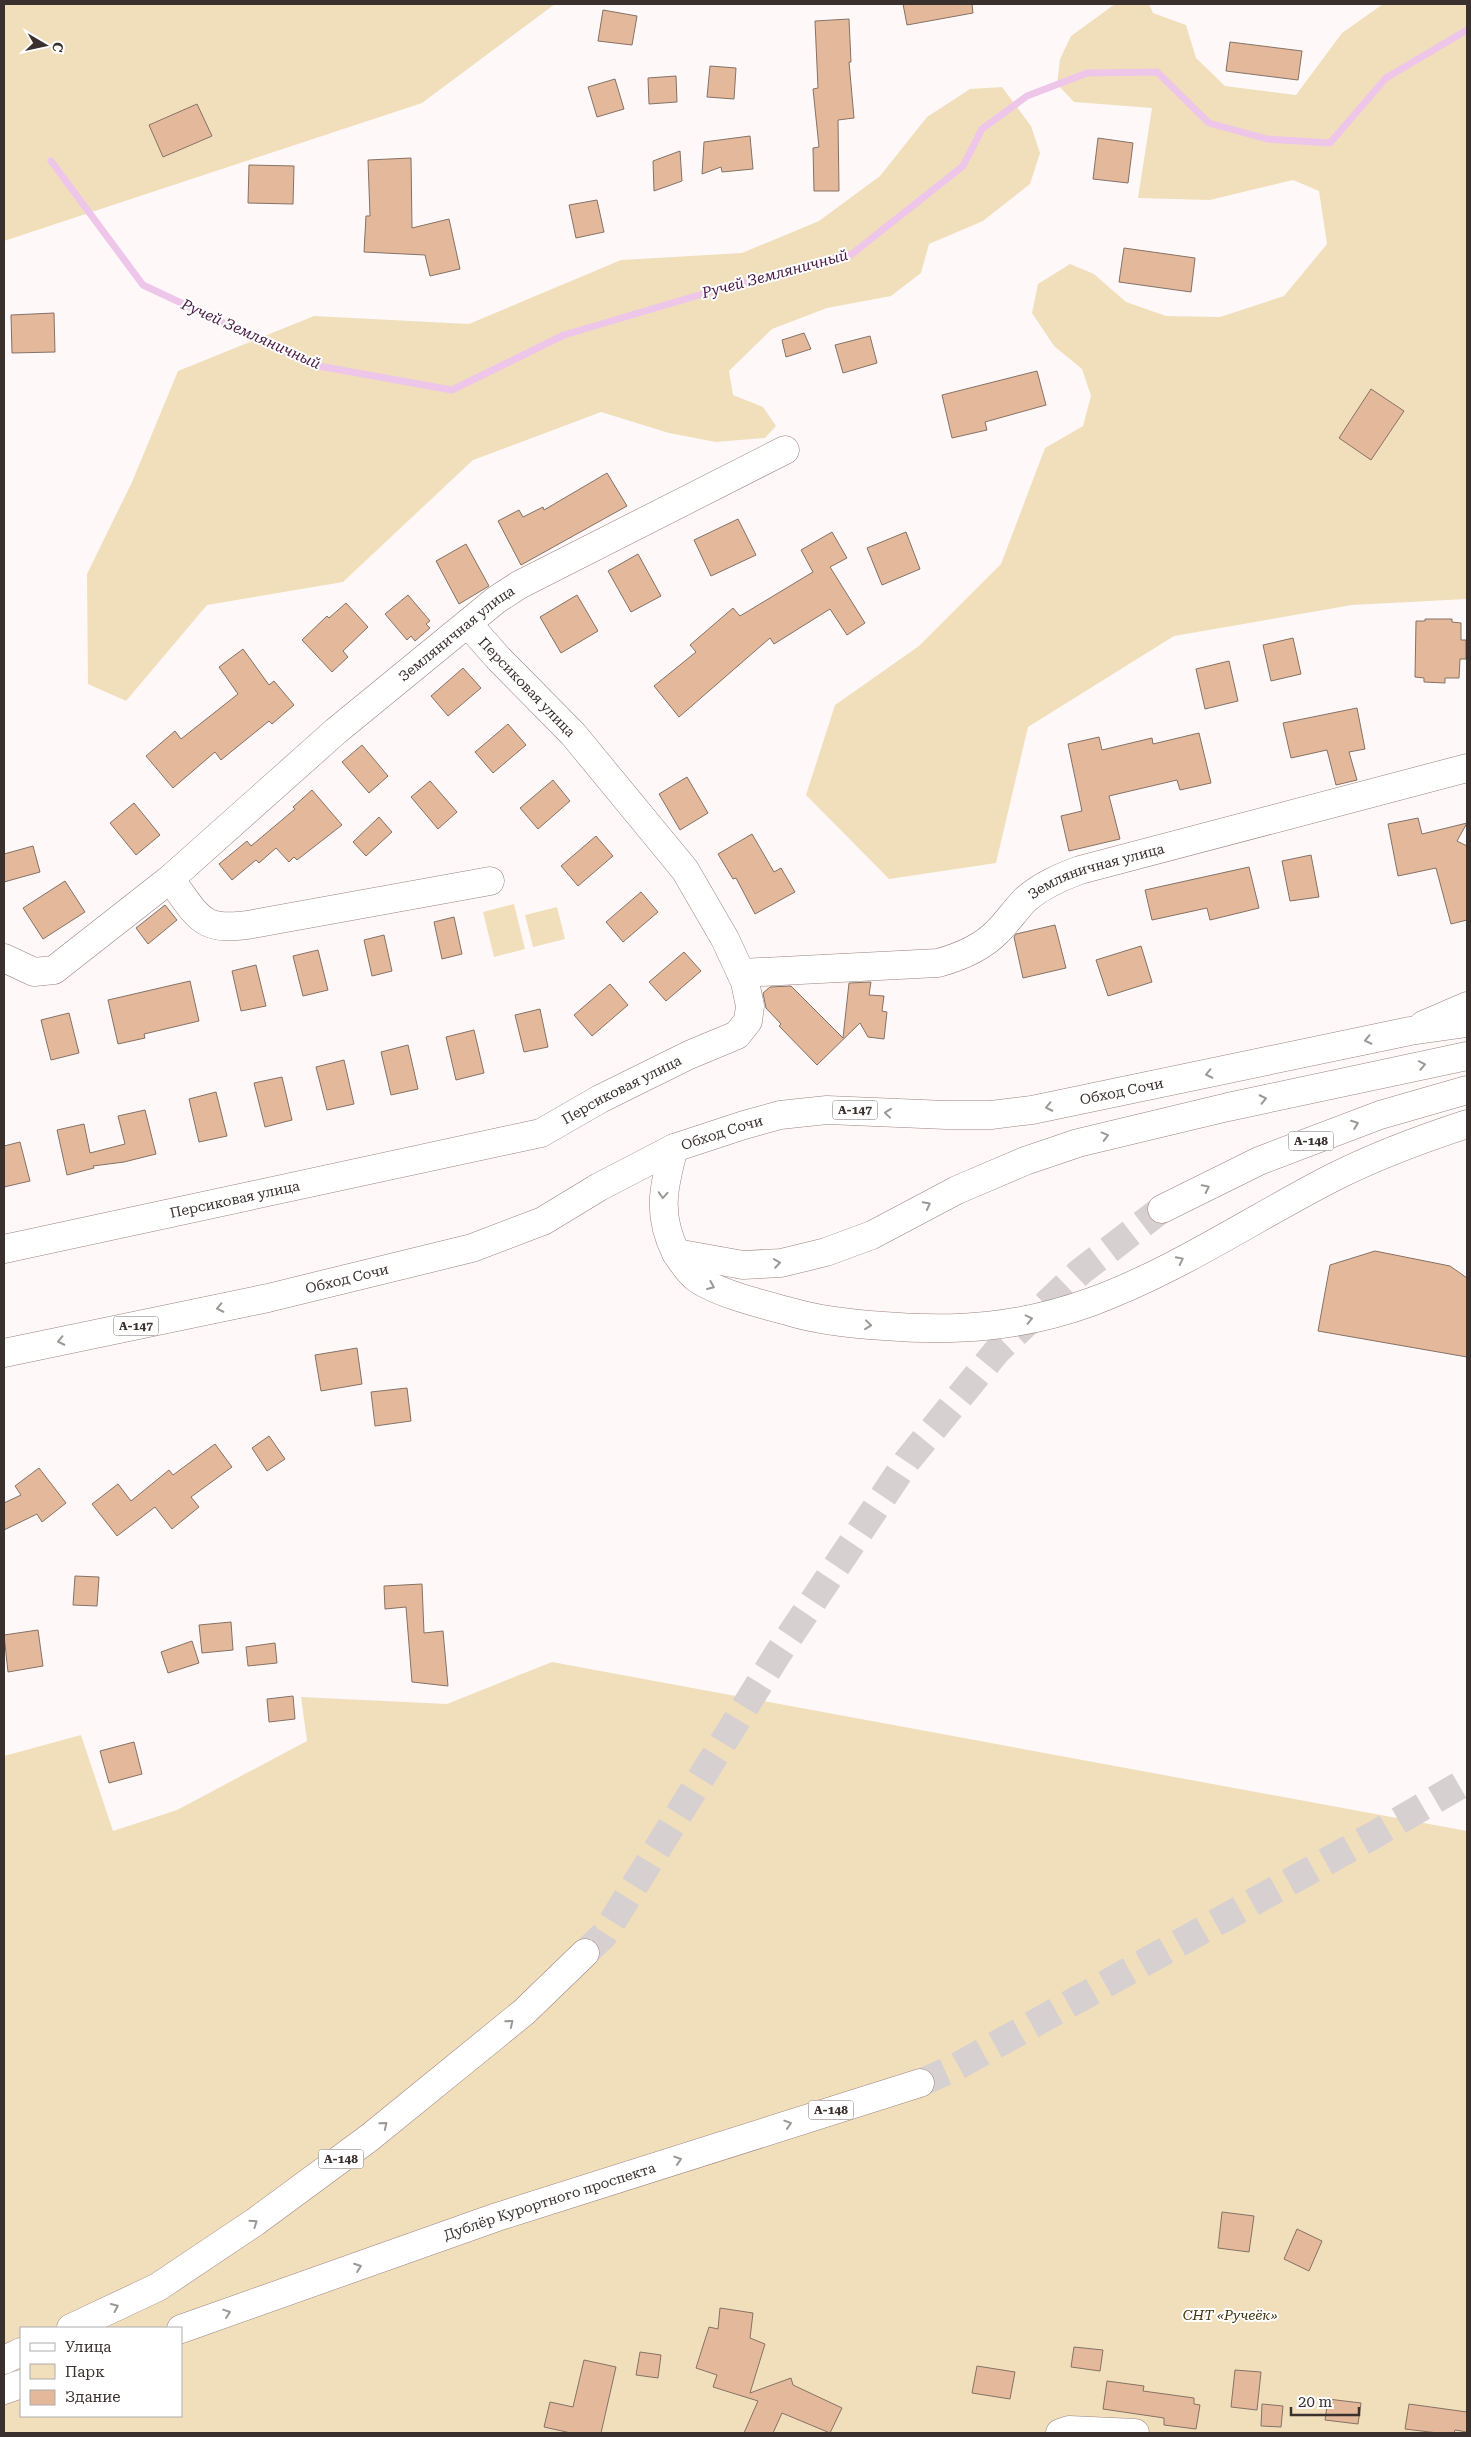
<svg xmlns="http://www.w3.org/2000/svg" width="1471" height="2437" font-family="'Roboto Serif',serif">
  <style>
    .green { fill: #f1dfbc; fill-rule: evenodd }
    .lines { fill: none; stroke-linecap: round; stroke-linejoin: round }
    .stream { stroke: #eec6e9; stroke-width: 7 }
    .building { fill: #e4b89b; stroke: #857265 }
    .major-tunnel { stroke: #d7d0d0; stroke-width: 28; stroke-dasharray: 28 14; stroke-linecap: butt }
    .highway-tunnel { stroke: #d7d0d0; stroke-width: 28; stroke-dasharray: 28 14; stroke-linecap: butt }
    .minor-casing { stroke: #9b827f; stroke-width: 29 }
    .major-casing { stroke: #9b827f; stroke-width: 29 }
    .highway-casing { stroke: #9b827f; stroke-width: 29 }
    .minor { stroke: #fff; stroke-width: 28 }
    .major { stroke: #fff; stroke-width: 28 }
    .highway { stroke: #fff; stroke-width: 28 }
    .oneway { stroke: #9c9896 }
    .labels { text-anchor: middle; dominant-baseline: central; stroke-width: 4; stroke-linejoin: round; paint-order: stroke }
    .shield { fill: #fff; stroke: #756e6d; stroke-width: 1 }
    .shield-label { font-size: 12px; font-weight: bold; fill: #3a302e }
    .street-label { font-size: 14px; fill: #3a302e; stroke: #fff }
    .park-label { font-size: 14px; font-style: italic; fill: #42310d; stroke: #fff }
    .water-label { font-size: 15px; font-style: italic; fill: #481a45; stroke: #fff }
  </style>
  <rect width="100%" height="100%" fill="#fef8f8"/>
  <path class="green" d="M4,4H555L422,103L4,241Z
    M1115,4H1149L1153,13L1186,25L1196,58L1225,86L1296,95L1342,33L1383,4H1467V599L1352,605L1174,636L1028,727L996,863L889,879L806,795L835,705L919,646L1001,564L1045,448L1083,426L1091,396L1082,369L1054,346L1032,313L1038,284L1070,264L1094,274L1126,302L1166,316L1220,317L1284,296L1327,244L1319,191L1293,180L1210,200L1138,198L1152,108L1074,102L1057,84L1060,59L1071,36Z
    M1002,87L1031,126L1040,153L1030,184L983,221L929,244L921,273L891,296L827,308L772,329L729,371L733,395L763,407L776,426L765,438L716,442L669,433L601,412L473,460L343,582L207,605L126,701L88,684L87,574L132,482L178,371L314,316L469,324L621,260L742,253L819,221L880,176L927,117L970,89Z
    M514,904L525,949L494,957L483,912Z
    M557,907L565,939L533,947L525,915Z
    M552,1662L1467,1831V2433H4V1756L81,1735L113,1831L177,1810L307,1741L301,1697L447,1704ZM21,2328H181V2416H21Z"/>
  <g class="lines">
    <path class="stream" d="M51,161L143,285L313,365L452,390L564,335L716,290L852,254L963,166L982,129L1027,96L1087,73L1157,72L1209,123L1267,139L1330,143L1386,78L1467,30"/>
  </g>
  <path class="building" d="M903,4H972L973,13L907,25Z
    M603,10L637,16L632,45L598,41Z
    M849,19L851,62H849L854,118L838,120L839,191H814L813,148L819,147L813,89L818,88L815,21Z
    M1230,42L1302,51L1298,80L1226,71Z
    M710,66L736,68L734,99L707,97Z
    M676,76L677,102L649,104L648,78Z
    M615,79L624,109L597,117L588,87Z
    M197,104L212,136L163,157L149,125Z
    M750,136L753,169L722,172L721,167L702,174L704,142Z
    M1098,138L1133,143L1128,183L1093,179Z
    M680,151L682,181L654,191L653,161Z
    M411,158L412,228L449,219L460,269L430,276L425,255L364,252L366,216H370L368,160Z
    M249,165L294,166L293,204L248,203Z
    M597,200L604,232L576,238L569,205Z
    M1124,248L1195,258L1191,292L1119,282Z
    M54,313L55,352L12,353L11,315Z
    M804,333L811,349L786,357L782,340Z
    M870,336L877,363L843,373L835,345Z
    M1037,371L1046,405L985,422L987,430L952,438L942,395Z
    M1371,389L1404,411L1371,460L1339,438Z
    M607,473L627,506L521,565L498,521L519,510L523,517L543,507L544,510Z
    M738,519L756,555L711,576L694,540Z
    M832,532L847,558L830,567L865,623L847,635L830,609L774,644L770,638L679,717L654,686L696,652L690,645L733,608L740,616L813,572L801,550Z
    M906,532L920,569L882,585L867,548Z
    M466,544L489,586L459,604L436,561Z
    M638,554L661,596L631,612L608,571Z
    M408,595L430,621L426,624L430,628L415,641L411,636L407,640L385,614Z
    M577,595L598,631L561,653L540,617Z
    M346,603L368,627L343,651L348,657L332,672L302,640L327,616L329,618Z
    M1425,619H1452V622L1461,623V640H1466V659H1460L1459,678H1445V683L1424,682V678L1415,677L1416,621H1425Z
    M1293,638L1301,674L1271,681L1263,645Z
    M243,649L269,685L274,681L294,705L272,724L269,721L221,760L215,752L173,788L146,756L175,731L181,739L238,694L219,667Z
    M1229,661L1238,701L1205,709L1196,669Z
    M463,668L481,688L448,716L431,696Z
    M1357,708L1365,749L1349,752L1357,780L1336,785L1327,750L1291,758L1283,723Z
    M508,724L526,745L493,773L475,752Z
    M1199,733L1211,783L1180,790L1177,780L1109,796L1120,839L1069,851L1061,816L1082,811L1068,744L1099,737L1102,750L1152,738L1153,744Z
    M362,745L388,776L369,793L342,762Z
    M687,777L708,813L680,830L659,794Z
    M553,780L570,801L538,829L520,808Z
    M430,781L457,812L438,829L411,797Z
    M312,790L342,825L297,860L294,857L289,862L276,848L259,863L256,860L232,880L219,864L247,841L251,846L295,809L293,807Z
    M134,803L160,835L136,855L110,823Z
    M379,817L392,832L366,856L353,842Z
    M1418,818L1422,834L1467,823L1457,841L1467,846V920L1451,924L1436,868L1398,876L1388,824Z
    M752,834L774,872L781,868L795,892L755,914L736,878L733,879L718,854Z
    M596,836L613,856L578,886L561,866Z
    M33,846L40,872L4,882V854Z
    M1311,855L1319,897L1290,901L1282,861Z
    M1249,867L1259,908L1210,920L1207,908L1152,920L1145,890Z
    M65,881L85,912L43,939L23,908Z
    M641,892L658,912L623,942L606,922Z
    M165,905L177,920L148,944L136,928Z
    M454,917L462,954L442,959L434,922Z
    M1055,925L1066,968L1023,978L1014,937L1016,934Z
    M384,935L392,971L372,976L364,940Z
    M1141,946L1152,982L1108,996L1096,960Z
    M318,950L328,990L303,996L293,956Z
    M684,952L701,971L666,1001L649,982Z
    M256,965L266,1006L241,1011L232,971Z
    M190,981L199,1021L144,1034L145,1038L118,1044L108,1000Z
    M871,982L869,995L884,996L882,1011L887,1012L884,1039L868,1037L860,1023L817,1065L779,1026L781,1024L766,1008L763,993L770,987L791,986L843,1038L849,983Z
    M610,984L628,1005L592,1036L574,1015Z
    M540,1009L548,1047L524,1052L515,1015Z
    M69,1013L79,1053L51,1060L41,1020Z
    M474,1030L484,1073L456,1080L446,1037Z
    M408,1045L418,1089L391,1095L381,1052Z
    M344,1060L354,1104L327,1110L316,1067Z
    M282,1077L292,1120L265,1127L254,1083Z
    M216,1092L227,1136L199,1142L189,1099Z
    M145,1110L156,1154L124,1162L93,1166L94,1168L67,1175L57,1130L84,1124L90,1153L125,1144L118,1116Z
    M20,1142L30,1181L4,1187V1146Z
    M1375,1251L1450,1266L1467,1278V1357L1318,1331L1330,1265Z
    M357,1348L362,1384L321,1391L315,1355Z
    M407,1388L411,1421L375,1426L371,1392Z
    M269,1436L285,1459L267,1471L252,1448Z
    M215,1444L232,1467L191,1497L199,1507L172,1529L155,1507L117,1536L92,1504L118,1484L131,1501L169,1470L173,1475Z
    M39,1468L66,1503L42,1522L37,1514L4,1530V1503L21,1495L15,1486Z
    M75,1576L99,1577L97,1606L73,1605Z
    M422,1584L424,1633L443,1631L448,1686L412,1682L406,1607L385,1609L384,1586Z
    M231,1622L233,1650L202,1653L199,1625Z
    M38,1630L43,1666L8,1672L4,1635Z
    M192,1641L199,1663L168,1673L161,1652Z
    M275,1643L277,1663L248,1666L246,1647Z
    M293,1696L295,1719L269,1722L267,1699Z
    M134,1742L142,1774L109,1783L100,1751Z
    M1222,2212L1254,2216L1249,2252L1218,2248Z
    M1297,2229L1322,2241L1309,2271L1284,2259Z
    M720,2308L753,2313L750,2338L765,2344L750,2393L791,2378L793,2385L842,2408L830,2433L782,2413L773,2433H744L758,2401L713,2387L717,2375L696,2368L709,2327L718,2329Z
    M1074,2347L1103,2350L1100,2371L1071,2367Z
    M640,2352L661,2355L658,2378L636,2375Z
    M584,2360L616,2367L601,2433H571L544,2427L550,2402L573,2407Z
    M977,2366L1015,2372L1010,2399L972,2393Z
    M1235,2370L1261,2372L1257,2410L1231,2407Z
    M1107,2381L1144,2386L1143,2391L1194,2398V2404L1200,2405L1196,2429L1164,2425V2418L1103,2409Z
    M1328,2399L1361,2403L1358,2424L1325,2420Z
    M1262,2404L1283,2406L1281,2427L1261,2426Z
    M1409,2404L1467,2412V2432L1455,2430L1454,2433H1438L1405,2429Z"/>
  <g class="lines">
    <path class="major-tunnel" d="M920,2083L954,2068L1374,1835L1467,1781"/>
    <path class="highway-tunnel" d="M585,1953L604,1935L777,1655L907,1461L997,1351L1080,1272L1162,1209"/>
    <g class="minor-casing">
      <g id="minor">
        <path d="M170,879C199,917 200,933 253,924L490,881"/>
        <path id="s1" d="M4,958L34,972L54,970L170,879L336,731L496,600L519,585L785,450"/>
        <path id="s2" d="M741,973L938,963C960,957 982,948 998,931C1008,921 1016,909 1026,899C1042,885 1061,877 1080,870L1467,768"/>
        <path id="s3" d="M4,1249L541,1133L600,1099L689,1055L737,1035L748,1021L750,1006L745,982L725,939L685,870L573,734L499,659L468,624"/>
        <path d="M676,1253C682,1262 687,1270 695,1277C715,1293 765,1305 791,1312C821,1321 853,1324 884,1326C957,1332 1022,1327 1091,1302C1176,1271 1252,1219 1332,1178C1375,1156 1421,1139 1467,1124"/>
        <path d="M1060,2433L1069,2430L1135,2433"/>
      </g>
    </g>
    <g class="major-casing">
      <g id="major">
        <path d="M1423,1025L1467,1006"/>
        <path id="s4" d="M181,2329L497,2217L920,2083"/>
        <path d="M4,2390L21,2384"/>
      </g>
    </g>
    <g class="highway-casing">
      <g id="highway">
        <path d="M674,1148C663,1188 657,1215 676,1253L743,1265L781,1263L826,1252L872,1235L957,1190L1025,1161L1078,1143L1228,1107L1467,1056"/>
        <path d="M1162,1209L1259,1161L1380,1115L1467,1090"/>
        <path id="s5" d="M4,1353L268,1298L472,1248L543,1221L599,1187L674,1148L744,1125L780,1115L827,1110L946,1115H991L1032,1110L1410,1031L1467,1023"/>
        <path d="M71,2328L158,2287L255,2222L369,2138L524,2012L585,1953"/>
        <path d="M4,2360L21,2352"/>
      </g>
    </g>
    <use href="#minor" class="minor"/>
    <use href="#major" class="major"/>
    <use href="#highway" class="highway"/>
  </g>
  <defs><path id="oneway-chevron" d="M-2-3.5L2.5 0L-2 3.5" fill="none" stroke-width="1.6" stroke-linecap="round" stroke-linejoin="round" transform="scale(1.25)"/></defs>
  <g class="oneway">
    <use href="#oneway-chevron" transform="translate(1368 1040) rotate(168)"/>
    <use href="#oneway-chevron" transform="translate(1422 1065) rotate(-11)"/>
    <use href="#oneway-chevron" transform="translate(1209 1074) rotate(168)"/>
    <use href="#oneway-chevron" transform="translate(1263 1099) rotate(-12)"/>
    <use href="#oneway-chevron" transform="translate(1049 1107) rotate(168)"/>
    <use href="#oneway-chevron" transform="translate(888 1113) rotate(-174)"/>
    <use href="#oneway-chevron" transform="translate(1355 1124) rotate(-21)"/>
    <use href="#oneway-chevron" transform="translate(1105 1136) rotate(-15)"/>
    <use href="#oneway-chevron" transform="translate(1206 1188) rotate(-26)"/>
    <use href="#oneway-chevron" transform="translate(663 1195) rotate(94)"/>
    <use href="#oneway-chevron" transform="translate(927 1205) rotate(-28)"/>
    <use href="#oneway-chevron" transform="translate(1180 1260) rotate(-26)"/>
    <use href="#oneway-chevron" transform="translate(777 1263) rotate(-9)"/>
    <use href="#oneway-chevron" transform="translate(711 1286) rotate(23)"/>
    <use href="#oneway-chevron" transform="translate(220 1308) rotate(168)"/>
    <use href="#oneway-chevron" transform="translate(1029 1319) rotate(-13)"/>
    <use href="#oneway-chevron" transform="translate(868 1325) rotate(6)"/>
    <use href="#oneway-chevron" transform="translate(61 1341) rotate(168)"/>
    <use href="#oneway-chevron" transform="translate(510 2023) rotate(-39)"/>
    <use href="#oneway-chevron" transform="translate(788 2124) rotate(-18)"/>
    <use href="#oneway-chevron" transform="translate(384 2125) rotate(-39)"/>
    <use href="#oneway-chevron" transform="translate(678 2160) rotate(-18)"/>
    <use href="#oneway-chevron" transform="translate(254 2223) rotate(-35)"/>
    <use href="#oneway-chevron" transform="translate(358 2267) rotate(-20)"/>
    <use href="#oneway-chevron" transform="translate(115 2307) rotate(-25)"/>
    <use href="#oneway-chevron" transform="translate(227 2313) rotate(-19)"/>
  </g>
  <g class="labels">
    <g class="shield">
      <rect x="832.5" y="1100.5" width="45" height="19" rx="4"/>
      <rect x="1288.5" y="1131.5" width="45" height="19" rx="4"/>
      <rect x="113.5" y="1316.5" width="45" height="19" rx="4"/>
      <rect x="808.5" y="2100.5" width="45" height="19" rx="4"/>
      <rect x="318.5" y="2149.5" width="45" height="19" rx="4"/>
    </g>
    <g class="shield-label">
      <text x="855" y="1110">А-147</text>
      <text x="1311" y="1141">А-148</text>
      <text x="136" y="1326">А-147</text>
      <text x="831" y="2110">А-148</text>
      <text x="341" y="2159">А-148</text>
    </g>
    <g class="street-label">
      <text stroke="none"><textPath href="#s1" startOffset="578">Земляничная улица</textPath></text>
      <text transform="translate(527 687) rotate(46)">Персиковая улица</text>
      <text stroke="none"><textPath href="#s2" startOffset="385">Земляничная улица</textPath></text>
      <text stroke="none"><textPath href="#s3" startOffset="641">Персиковая улица</textPath></text>
      <text stroke="none"><textPath href="#s5" startOffset="1161">Обход Сочи</textPath></text>
      <text stroke="none"><textPath href="#s5" startOffset="756">Обход Сочи</textPath></text>
      <text stroke="none"><textPath href="#s3" startOffset="236">Персиковая улица</textPath></text>
      <text stroke="none"><textPath href="#s5" startOffset="351">Обход Сочи</textPath></text>
      <text stroke="none"><textPath href="#s4" startOffset="390">Дублёр Курортного проспекта</textPath></text>
    </g>
    <g class="park-label">
      <text x="1230" y="2315">СНТ «Ручеёк»</text>
    </g>
    <g class="water-label">
      <text transform="translate(775 274) rotate(-15)">Ручей Земляничный</text>
      <text transform="translate(251 334) rotate(24)">Ручей Земляничный</text>
    </g>
  </g>
  <rect width="1471" height="2437" fill="none" stroke="#3a302e" stroke-width="10"/>
  <rect x="20" y="2327" width="162" height="90" fill="#ffffff" stroke="#b0acab"/>
  <rect x="30" y="2343" width="25" height="8" fill="#ffffff" stroke="#b0acab"/>
  <text x="65" y="2352" font-size="15" fill="#3a302e">Улица</text>
  <rect x="30" y="2364" width="25" height="15" fill="#f1dfbc" stroke="#b0acab"/>
  <text x="65" y="2377" font-size="15" fill="#3a302e">Парк</text>
  <rect x="30" y="2390" width="25" height="15" fill="#e4b89b" stroke="#b0acab"/>
  <text x="65" y="2402" font-size="15" fill="#3a302e">Здание</text>
  <g transform="translate(45 45) rotate(99)" stroke="#ffffff" stroke-width="4" paint-order="stroke">
  <path d="M0-4L9 19L0 12L-9 19Z" fill="#3a302e"/>
  <text y="-8" font-size="14" font-weight="bold" text-anchor="middle" fill="#3a302e">С</text>
  </g>
  <path d="M1291 2407v8h68v-8" fill="none" stroke="#3a302e" stroke-width="2.5"/>
  <text x="1298" y="2407" font-size="15" fill="#3a302e" stroke="#ffffff" stroke-width="4" paint-order="stroke">20 m</text>
</svg>
